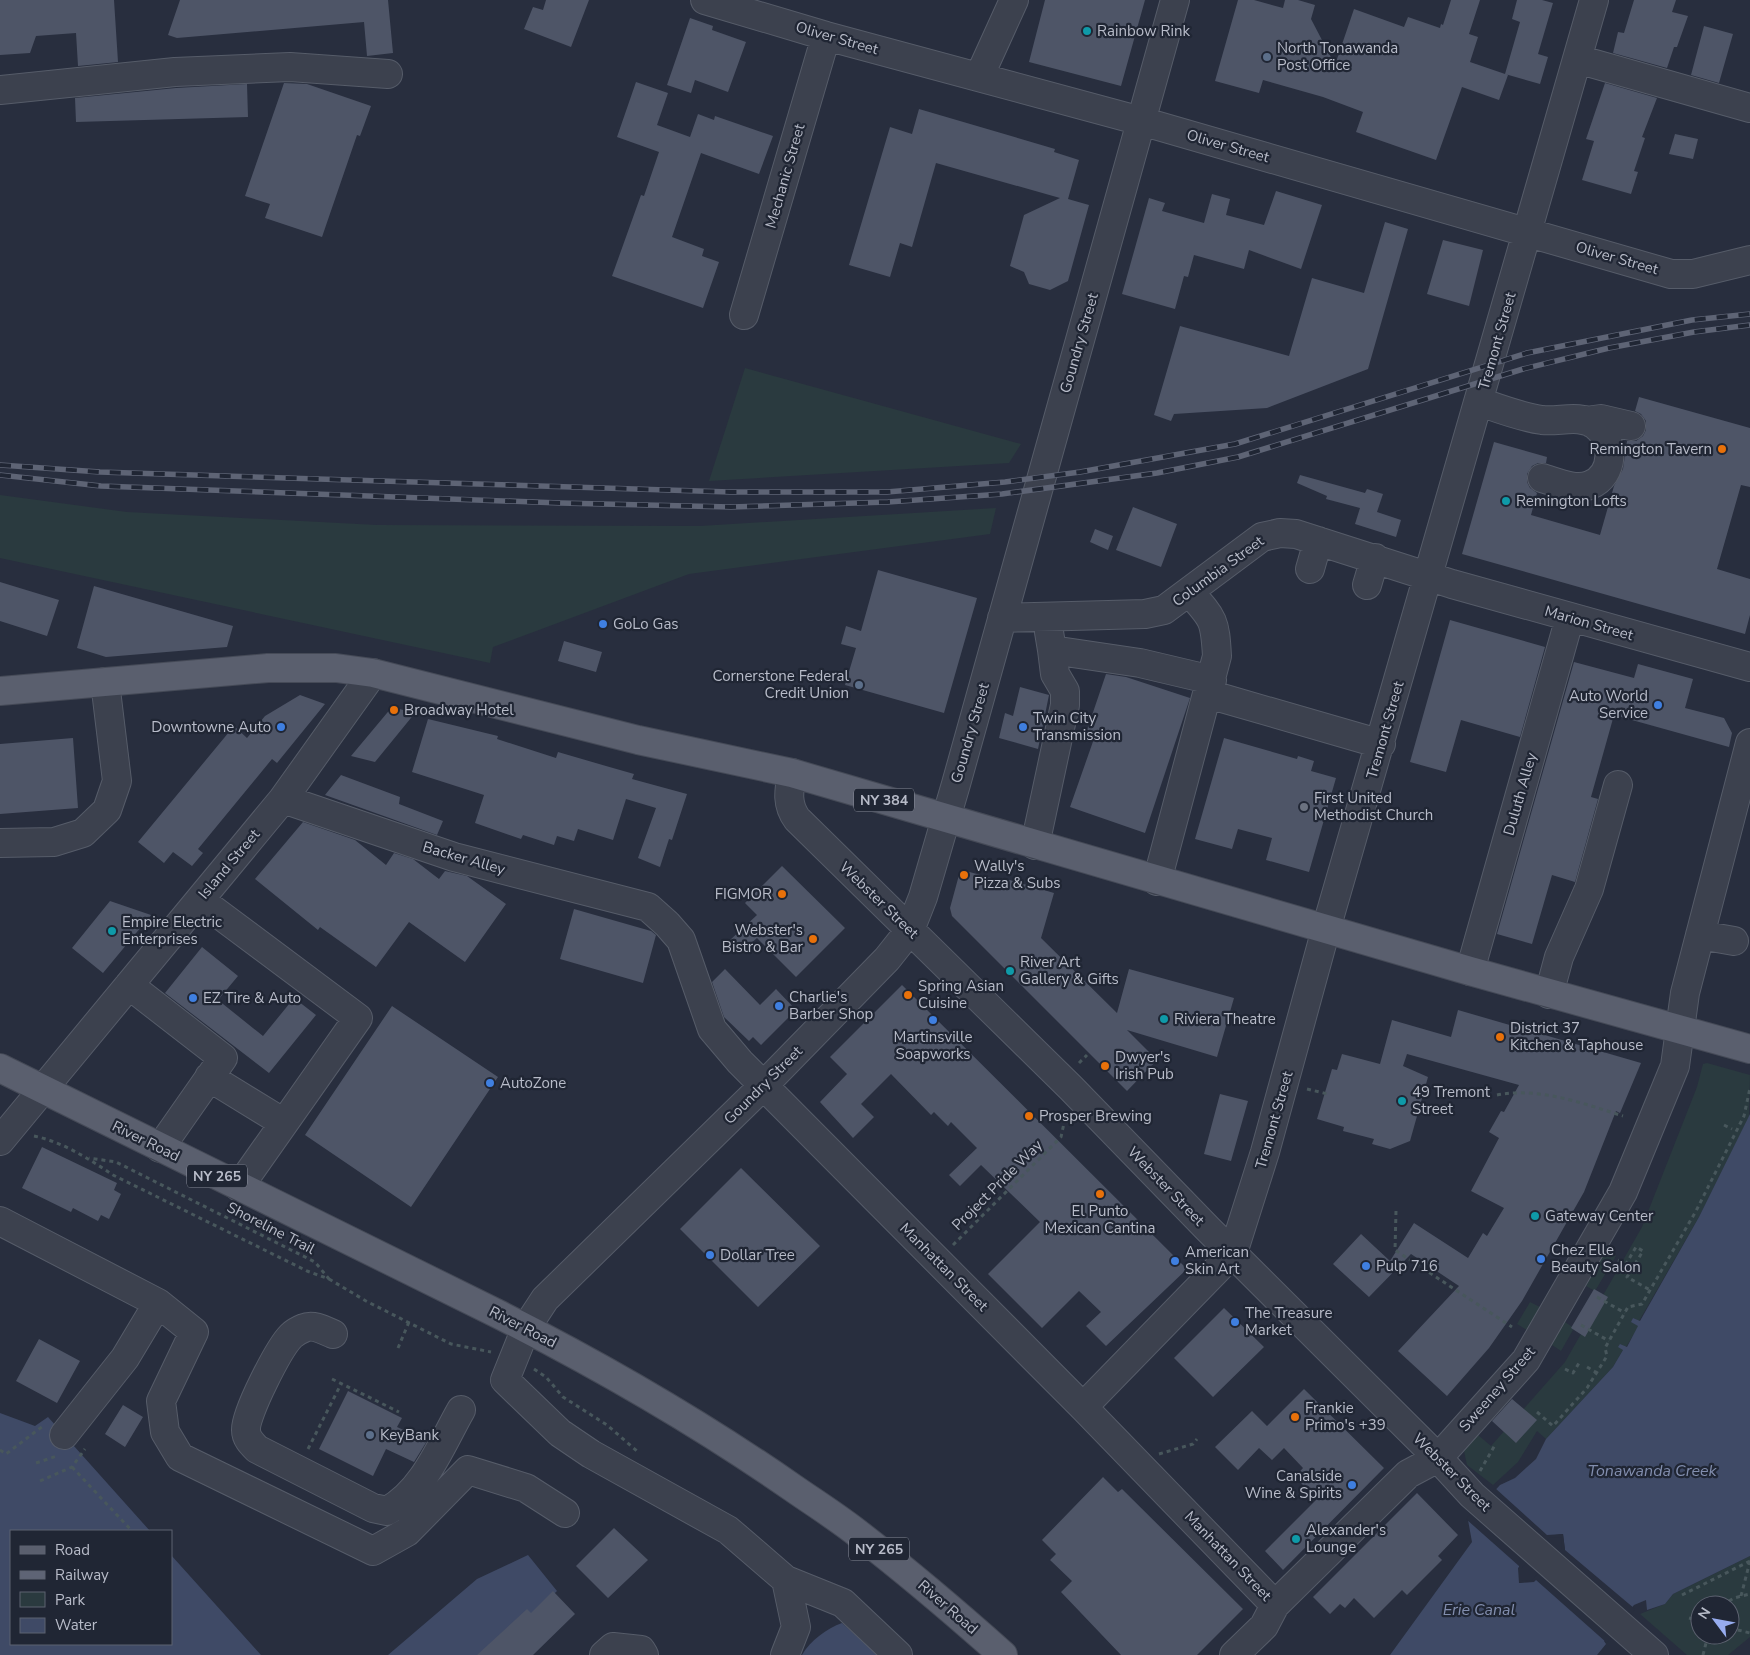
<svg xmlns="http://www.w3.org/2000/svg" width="1750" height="1655" font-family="'Nunito Sans',sans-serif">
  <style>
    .green { fill: #2a3a3f; fill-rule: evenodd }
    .water { fill: #3f4a66; fill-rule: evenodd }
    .pier { fill: #282e3e; fill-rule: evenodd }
    .building { fill: #4e5567 }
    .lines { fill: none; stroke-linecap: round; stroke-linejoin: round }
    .minor-casing { stroke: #565c69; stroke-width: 30 }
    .major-casing { stroke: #454a57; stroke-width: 30 }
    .path { stroke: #48575c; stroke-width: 3; stroke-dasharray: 4 4; stroke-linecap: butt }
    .minor { stroke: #3c414e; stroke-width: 28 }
    .major { stroke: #5a5f6e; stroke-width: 28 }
    .rail-casing { stroke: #5e6475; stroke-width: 5.5 }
    .rail { stroke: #202634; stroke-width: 4; stroke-dasharray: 11; stroke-linecap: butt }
    .culture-dot { fill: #0f9aa8; stroke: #202634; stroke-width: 2 }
    .service-dot { fill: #5c6f8a; stroke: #202634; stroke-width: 2 }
    .food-dot { fill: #e8710a; stroke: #202634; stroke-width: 2 }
    .shop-dot { fill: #3f7fe0; stroke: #202634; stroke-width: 2 }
    .worship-dot { fill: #6b7280; stroke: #202634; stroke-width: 2 }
    .labels { text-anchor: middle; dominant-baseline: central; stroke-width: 4.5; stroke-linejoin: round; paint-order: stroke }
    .shield { fill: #202634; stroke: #8a8f9c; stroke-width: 1 }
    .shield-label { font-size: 14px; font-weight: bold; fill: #b8bcc9 }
    .poi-label { font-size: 15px; fill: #b8bcc9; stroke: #202634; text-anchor: start }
    .street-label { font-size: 15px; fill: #b8bcc9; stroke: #202634 }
    .water-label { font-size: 16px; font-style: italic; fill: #828eae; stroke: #202634 }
  </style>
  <rect width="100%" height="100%" fill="#282e3e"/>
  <path class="green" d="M745,368L1021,444L1009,463L709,481Z
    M0,495L127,512L377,525L700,526L996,508L990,534L689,574L493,647L490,663L0,558Z
    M1707,1063L1750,1075L1749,1117L1699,1217L1639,1321L1633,1318L1632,1322L1639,1326L1626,1347L1620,1344L1623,1350L1613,1367L1546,1439L1537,1431L1518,1462L1493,1485L1467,1465L1464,1451L1478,1435L1491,1446L1565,1362L1642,1227L1697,1087L1703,1064Z
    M1604,1250L1616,1256L1595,1291L1586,1286L1590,1279L1586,1277Z
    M1530,1302L1540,1307L1536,1314L1539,1316L1527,1330L1517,1324Z
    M1565,1322L1574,1328L1561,1351L1549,1343L1558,1327L1561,1329Z
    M1750,1556V1637L1728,1655H1687L1640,1614L1665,1604L1673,1594ZM1700,1605H1730V1635H1700Z"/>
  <path class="water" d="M1750,1114V1556L1673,1594L1665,1604L1647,1610L1646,1600L1634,1605L1604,1641L1606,1644L1597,1655H1390L1472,1542L1468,1520L1500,1485L1515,1478L1536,1459L1546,1439L1613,1367L1623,1350L1618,1347L1620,1344L1627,1347L1638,1326L1631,1322L1633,1318L1640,1321L1699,1217ZM1563,1534L1565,1550L1534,1582L1519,1583L1518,1568L1547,1536Z
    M0,1413L35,1426L48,1417L150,1531H11V1644H171V1555L261,1655H0Z
    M528,1555L557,1591L490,1655H388L477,1579Z
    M842,1623L878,1655H802C810,1641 827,1628 842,1623Z"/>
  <path class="pier" d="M1495,1488L1547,1535L1563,1534L1565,1550L1635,1609L1607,1643L1536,1580L1519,1583V1566L1466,1519ZM1561,1537L1562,1549L1532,1580L1521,1581V1569L1549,1538Z"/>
  <path class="building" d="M0,0H114L118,62L78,66L76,33L36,36L30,53L0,55Z
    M180,0H388L393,53L367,56L364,22L177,38L168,35Z
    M546,0H589L571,47L524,29L533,7L543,10Z
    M1045,0H1145L1121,86L1029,62Z
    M1238,0H1254L1283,8L1285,0H1298L1315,5L1311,19L1335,65L1354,9L1404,27L1408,17L1440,28L1441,24L1443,25L1451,0H1480L1469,34L1478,37L1470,62L1508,75L1499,100L1462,87L1436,160L1356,132L1363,112L1323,97L1263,80L1259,93L1215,81Z
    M1517,0H1542L1553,3L1538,54L1548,57L1540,84L1505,74L1520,22L1512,19Z
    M1634,0H1676L1672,12L1688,16L1677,47H1674L1667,68L1613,53L1618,32L1624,33Z
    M690,18L713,26L712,30L746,42L728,92L695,80L691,93L667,85Z
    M1704,26L1733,34L1719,83L1691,75Z
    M636,82L668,93L657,125L690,137L698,114L714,120L715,116L773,136L759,174L701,153L672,237L704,249L702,256L719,262L703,308L612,276L641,195L644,196L659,152L617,137Z
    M284,83L307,84L371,106L360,136L357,135L322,237L265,218L270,204L245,196Z
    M1605,83L1657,98L1642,137L1645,138L1634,171L1638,172L1631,194L1582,180L1594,141L1586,139Z
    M247,84L248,117L76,122L75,98L176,88Z
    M919,109L1055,149L1054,152L1079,160L1068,199L1089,205L1068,281L1050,290L1029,284L1024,272L1010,266L1024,215L1060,198L936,163L912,247L900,243L890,277L849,265L890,127L912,134Z
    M1675,134L1698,139L1693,159L1669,154Z
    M1276,191L1322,205L1301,269L1249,250L1244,269L1194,255L1188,277L1184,276L1175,309L1122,294L1149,198L1165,203L1162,211L1204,223L1212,194L1230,199L1226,215L1264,225Z
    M1385,222L1408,229L1368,369L1267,408L1174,414L1171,421L1154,415L1180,326L1289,356L1312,278L1364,293Z
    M1443,240L1483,250L1469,306L1427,294Z
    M1639,397L1750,428V487L1741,485L1717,569L1750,579V615L1745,634L1462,554L1494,442L1547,457L1546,463H1538L1532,466L1527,474V482L1530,488L1537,493L1531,515L1600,535L1614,486L1623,469L1627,441H1636L1643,436L1646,430V421L1641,414L1635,411Z
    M1300,475L1365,493L1367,489L1383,494L1377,512L1401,520L1396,537L1355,524L1360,508L1326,499L1327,496L1297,483Z
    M1133,507L1177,524L1161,567L1116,550Z
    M1095,529L1113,536L1108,550L1090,542Z
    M878,570L977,598L944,713L845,685L856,648L841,644L846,626L861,631Z
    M0,582L59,600L47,636L0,621Z
    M94,586L233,626L227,647L106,657L77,648Z
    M1450,620L1545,647L1520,737L1461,720L1446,772L1410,762Z
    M564,641L602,652L596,672L558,661Z
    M1574,662L1634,678L1638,664L1693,679L1685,708L1724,718L1732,733L1729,747L1614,715L1591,797L1598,799L1575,882L1552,875L1532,944L1497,934Z
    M1106,674L1126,677L1190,698L1145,833L1070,807L1096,733L1087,730Z
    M1020,687L1049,695L1038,749L999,738L1005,713L1013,716Z
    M300,695L325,704L277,763L272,759L198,849L203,853L192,866L173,852L164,863L138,842L234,726L247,738L265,716Z
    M392,707L415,713L375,762L351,756Z
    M428,719L498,736L497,739L556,758L558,752L606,766L634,774L632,779L687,794L672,840L669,839L660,867L638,858L656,808L626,799L613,840L578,829L574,841L557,836L554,845L523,835L521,839L475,823L484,795L412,772Z
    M73,738L78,808L0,814V744Z
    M1224,738L1297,759L1298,756L1314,761L1311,771L1336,778L1309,872L1266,860L1272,838L1238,829L1232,849L1195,839Z
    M341,775L400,797L399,804L443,821L437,835L325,795Z
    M303,822L355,840L386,865L394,853L413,859L439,879L445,871L467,876L506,904L465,962L409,922L376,967L320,927L318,930L255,879Z
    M782,866L845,928L796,977L757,938L740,953L729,941L757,915L745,903Z
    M966,871L1002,881L1003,878L1054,893L1041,938L1117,1013L1129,969L1234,998L1217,1057L1127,1030L1157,1060L1127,1091L952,916L950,908L959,875Z
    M110,901L151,915L103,973L72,948Z
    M574,909L651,931L656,935L643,983L560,959Z
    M202,947L238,976L218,1000L263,1036L294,998L316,1015L269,1073L165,993Z
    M725,969L760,1005L776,989L796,1010L761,1045L753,1037L749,1041L724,1017L712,982Z
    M902,985L1187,1269L1106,1346L1086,1326L1101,1312L1079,1291L1042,1328L988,1274L1040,1222L981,1165L960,1186L949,1175L977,1148L951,1122L948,1126L934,1112L931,1115L891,1074L861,1104L874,1117L853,1138L820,1102L847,1074L830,1057Z
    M392,1006L498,1077L411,1207L305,1135Z
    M1458,1010L1641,1063L1620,1113L1616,1111L1584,1192L1522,1301L1489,1348L1447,1396L1398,1351L1459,1286L1411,1254L1369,1297L1333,1264L1361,1234L1390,1261L1414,1223L1468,1258L1483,1233L1487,1236L1504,1208L1471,1191L1499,1138L1489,1132L1501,1111L1504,1112L1519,1085L1407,1054L1403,1066L1428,1077L1410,1141L1390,1149L1372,1144L1374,1139L1343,1131L1344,1127L1317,1119L1332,1069L1337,1070L1342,1054L1380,1064L1392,1020L1451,1037Z
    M1220,1094L1248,1101L1231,1161L1204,1154Z
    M42,1147L117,1183L114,1190L121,1194L109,1219L101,1215L98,1221L73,1208L71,1212L22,1188Z
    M741,1168L820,1246L758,1307L680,1229Z
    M1594,1289L1608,1297L1585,1337L1571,1328Z
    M1224,1308L1264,1347L1213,1397L1174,1358Z
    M39,1339L80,1361L57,1403L16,1381Z
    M1304,1389L1384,1468L1283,1570L1265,1551L1317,1499L1295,1477L1303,1468L1284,1448L1272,1460L1259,1448L1238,1470L1215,1447L1252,1411L1267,1426Z
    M348,1391L402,1418L397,1427L427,1441L414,1462L386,1449L373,1476L319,1449Z
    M1512,1399L1537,1420L1516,1443L1492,1421Z
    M123,1405L143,1417L125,1447L105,1434Z
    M1103,1477L1118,1492L1122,1489L1243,1609L1197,1655H1121L1061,1592L1072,1581L1050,1560L1056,1554L1042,1540Z
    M1417,1493L1458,1535L1438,1556L1442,1560L1407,1595L1402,1590L1374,1618L1354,1598L1345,1608L1340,1604L1330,1614L1313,1597Z
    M614,1528L648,1560L608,1598L576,1566Z
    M553,1591L575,1614L533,1655H477L527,1609L531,1613Z"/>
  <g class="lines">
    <g class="minor-casing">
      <path id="minor" d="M705,0L826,36L1141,121L1671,274H1693L1750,260
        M1577,59L1750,108
        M979,77L1014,0
        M0,90L175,72L290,67L388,74
        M744,315L826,36
        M1480,402C1500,409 1521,417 1542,420C1560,422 1579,414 1595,425C1615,440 1615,475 1590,485C1575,491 1556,482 1542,478
        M1586,421L1601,419L1631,426
        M1310,569L1318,541
        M1367,585L1375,558
        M1002,618L1145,614L1164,610L1262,537L1280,533L1296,534L1452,584L1750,667
        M1049,632L1052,650L1140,663L1212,680
        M1208,694L1381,744
        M792,773C789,790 786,804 797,819L1071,1088L1208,1229L1438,1458L1472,1495L1654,1655
        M283,799L454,857L648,907L667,924L681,940L712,1029L740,1062L1083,1407L1275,1605
        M0,843L54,842L83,833L107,810L117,781L105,682
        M1035,845L1065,705V691L1055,674L1052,650
        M1157,881L1217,656C1215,621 1214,619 1190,593
        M200,900L358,1018L239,1187
        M1700,935L1734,941
        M1470,971L1570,617
        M129,985L223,1058L160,1148
        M1549,994L1559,957L1589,889L1618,785
        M209,1077L284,1123
        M0,1141L283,799L373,673
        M0,1221L158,1303L194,1332L161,1401L165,1432L180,1457L373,1551L407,1532L468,1470L526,1488L565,1513
        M333,1334C324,1330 313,1324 304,1328C299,1330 294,1333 291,1336C279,1348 245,1414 246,1430C246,1438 251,1443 257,1449L373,1508L387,1511C424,1491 441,1445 461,1410
        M1083,1407L1233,1253L1265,1152L1326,929L1594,0
        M64,1435L125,1358L158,1303
        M604,1655L613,1647L641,1650L644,1655
        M785,1655L796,1627L786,1580
        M898,1655L843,1603L786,1580L728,1530L591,1454L560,1433L505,1380L526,1328L545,1299L763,1086L887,959L910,930L923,897L956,784L1175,0
        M1234,1655L1264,1626L1275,1605L1408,1474L1438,1458L1526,1360L1623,1192L1675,1066L1685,993L1750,743"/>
    </g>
    <g class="major-casing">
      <path id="major" d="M0,691L268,668H336L373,673L638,740L792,773L1470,971L1750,1049
        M0,1068L496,1313C599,1365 698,1422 793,1488C816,1504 840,1519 861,1536C910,1574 957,1614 1003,1655"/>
    </g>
    <path class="path" d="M1079,1063L1087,1055
      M1307,1089L1328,1094
      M1497,1095C1539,1087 1582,1103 1623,1116
      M1724,1125L1732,1129
      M34,1136C63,1142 89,1159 113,1175L307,1271L329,1279L315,1262L116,1162L89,1158
      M1396,1211L1395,1250L1512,1327
      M953,1245L1061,1137L1066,1114
      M1618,1260L1626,1264L1636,1247L1643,1251L1627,1277L1650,1290
      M329,1279L366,1301L451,1344L491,1352
      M1597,1297L1625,1313
      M1581,1325L1609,1341
      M398,1348L409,1322
      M1587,1367L1597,1373
      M534,1369L546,1377L563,1397L607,1425L638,1452
      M1565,1369L1573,1373L1579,1363
      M332,1379L399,1412
      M1537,1412L1553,1426L1587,1388L1607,1356L1605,1348L1628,1307L1642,1304L1696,1211L1744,1116L1750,1088
      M308,1449L341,1384
      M0,1450L6,1454L43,1426
      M1159,1454L1193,1444L1197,1439
      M36,1463L57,1456
      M72,1467L132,1531
      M1480,1471L1495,1445
      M40,1481L72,1467L85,1449
      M1682,1595L1750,1561
      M1741,1596L1750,1561
      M1722,1605L1734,1598L1750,1594
      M1689,1618L1700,1621
      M1730,1628L1750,1633
      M1703,1655L1708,1635"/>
    <use href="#minor" class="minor"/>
    <use href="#major" class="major"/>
    <g class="rail-casing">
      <path id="rail" d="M0,465L100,472L730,492H887L1005,482L1080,472L1235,444L1527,353L1692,320L1750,314
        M0,475L101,486L560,503L731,507L888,502L1002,494L1157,473L1238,457L1523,369L1609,348L1694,332L1750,325"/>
    </g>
    <use href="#rail" class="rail"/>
  </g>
  <g class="culture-dot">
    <circle cx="1087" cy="31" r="5"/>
    <circle cx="1506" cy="501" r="5"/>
    <circle cx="112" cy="931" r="5"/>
    <circle cx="1010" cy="971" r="5"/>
    <circle cx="1164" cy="1019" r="5"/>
    <circle cx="1402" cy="1101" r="5"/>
    <circle cx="1535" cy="1216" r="5"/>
    <circle cx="1296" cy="1539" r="5"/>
  </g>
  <g class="service-dot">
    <circle cx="1267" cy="57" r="5"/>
    <circle cx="859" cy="685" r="5"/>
    <circle cx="370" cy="1435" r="5"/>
  </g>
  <g class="food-dot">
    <circle cx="1722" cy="449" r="5"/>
    <circle cx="394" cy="710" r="5"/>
    <circle cx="964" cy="875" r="5"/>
    <circle cx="782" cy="894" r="5"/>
    <circle cx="813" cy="939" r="5"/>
    <circle cx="908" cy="995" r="5"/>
    <circle cx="1500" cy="1037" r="5"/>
    <circle cx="1105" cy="1066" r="5"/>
    <circle cx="1029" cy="1116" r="5"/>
    <circle cx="1100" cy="1194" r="5"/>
    <circle cx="1295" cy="1417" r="5"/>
  </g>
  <g class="shop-dot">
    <circle cx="603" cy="624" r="5"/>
    <circle cx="1658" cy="705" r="5"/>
    <circle cx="281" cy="727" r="5"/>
    <circle cx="1023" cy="727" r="5"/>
    <circle cx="193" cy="998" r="5"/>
    <circle cx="779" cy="1006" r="5"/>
    <circle cx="933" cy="1020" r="5"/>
    <circle cx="490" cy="1083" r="5"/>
    <circle cx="710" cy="1255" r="5"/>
    <circle cx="1541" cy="1259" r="5"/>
    <circle cx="1175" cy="1261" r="5"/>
    <circle cx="1366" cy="1266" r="5"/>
    <circle cx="1235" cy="1322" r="5"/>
    <circle cx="1352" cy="1485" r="5"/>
  </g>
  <circle class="worship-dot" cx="1304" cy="807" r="5"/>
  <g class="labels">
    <g class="shield">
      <rect x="854" y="788.5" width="60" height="23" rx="4"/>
      <rect x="187" y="1164.5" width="60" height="23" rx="4"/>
      <rect x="849" y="1537.5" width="60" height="23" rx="4"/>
    </g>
    <g class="shield-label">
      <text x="884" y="800">NY 384</text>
      <text x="217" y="1176">NY 265</text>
      <text x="879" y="1549">NY 265</text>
    </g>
    <g class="poi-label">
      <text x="1097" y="31">Rainbow Rink</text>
      <text x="1277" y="48">North Tonawanda<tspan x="1277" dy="17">Post Office</tspan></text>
      <text x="1712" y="449" text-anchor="end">Remington Tavern</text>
      <text x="1516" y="501">Remington Lofts</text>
      <text x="613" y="624">GoLo Gas</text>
      <text x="849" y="676" text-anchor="end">Cornerstone Federal<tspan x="849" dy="17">Credit Union</tspan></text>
      <text x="1648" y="696" text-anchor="end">Auto World<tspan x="1648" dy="17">Service</tspan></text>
      <text x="404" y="710">Broadway Hotel</text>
      <text x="1033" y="718">Twin City<tspan x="1033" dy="17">Transmission</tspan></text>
      <text x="271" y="727" text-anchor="end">Downtowne Auto</text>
      <text x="1314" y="798">First United<tspan x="1314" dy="17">Methodist Church</tspan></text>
      <text x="974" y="866">Wally's<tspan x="974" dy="17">Pizza &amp; Subs</tspan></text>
      <text x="772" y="894" text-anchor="end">FIGMOR</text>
      <text x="122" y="922">Empire Electric<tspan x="122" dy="17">Enterprises</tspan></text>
      <text x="803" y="930" text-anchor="end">Webster's<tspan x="803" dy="17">Bistro &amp; Bar</tspan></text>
      <text x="1020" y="962">River Art<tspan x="1020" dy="17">Gallery &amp; Gifts</tspan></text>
      <text x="918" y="986">Spring Asian<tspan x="918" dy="17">Cuisine</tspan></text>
      <text x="789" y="997">Charlie's<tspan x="789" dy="17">Barber Shop</tspan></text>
      <text x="203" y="998">EZ Tire &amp; Auto</text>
      <text x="1174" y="1019">Riviera Theatre</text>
      <text x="1510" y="1028">District 37<tspan x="1510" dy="17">Kitchen &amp; Taphouse</tspan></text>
      <text x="933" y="1037" text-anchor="middle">Martinsville<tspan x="933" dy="17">Soapworks</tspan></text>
      <text x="1115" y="1057">Dwyer's<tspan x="1115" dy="17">Irish Pub</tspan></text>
      <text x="500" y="1083">AutoZone</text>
      <text x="1412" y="1092">49 Tremont<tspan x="1412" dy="17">Street</tspan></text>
      <text x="1039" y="1116">Prosper Brewing</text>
      <text x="1100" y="1211" text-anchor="middle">El Punto<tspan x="1100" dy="17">Mexican Cantina</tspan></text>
      <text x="1545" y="1216">Gateway Center</text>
      <text x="1551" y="1250">Chez Elle<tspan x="1551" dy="17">Beauty Salon</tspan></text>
      <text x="1185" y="1252">American<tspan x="1185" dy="17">Skin Art</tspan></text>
      <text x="720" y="1255">Dollar Tree</text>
      <text x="1376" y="1266">Pulp 716</text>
      <text x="1245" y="1313">The Treasure<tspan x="1245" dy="17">Market</tspan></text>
      <text x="1305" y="1408">Frankie<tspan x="1305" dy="17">Primo's +39</tspan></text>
      <text x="380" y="1435">KeyBank</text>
      <text x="1342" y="1476" text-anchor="end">Canalside<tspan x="1342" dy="17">Wine &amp; Spirits</tspan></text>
      <text x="1306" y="1530">Alexander's<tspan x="1306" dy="17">Lounge</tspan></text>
    </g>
    <g class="street-label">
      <text transform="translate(837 38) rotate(16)">Oliver Street</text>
      <text transform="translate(1228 146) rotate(16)">Oliver Street</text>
      <text transform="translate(785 176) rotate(-74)">Mechanic Street</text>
      <text transform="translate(1617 258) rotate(16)">Oliver Street</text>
      <text transform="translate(1497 341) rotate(-74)">Tremont Street</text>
      <text transform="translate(1079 343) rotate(-74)">Goundry Street</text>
      <text transform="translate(1218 571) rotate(-36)">Columbia Street</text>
      <text transform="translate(1589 623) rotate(16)">Marion Street</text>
      <text transform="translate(1385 730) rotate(-74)">Tremont Street</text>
      <text transform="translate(970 733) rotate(-74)">Goundry Street</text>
      <text transform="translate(1520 794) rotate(-74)">Duluth Alley</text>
      <text transform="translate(464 858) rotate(16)">Backer Alley</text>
      <text transform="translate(229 864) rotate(-50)">Island Street</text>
      <text transform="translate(879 900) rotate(44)">Webster Street</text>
      <text transform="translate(763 1085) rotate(-45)">Goundry Street</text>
      <text transform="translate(1274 1120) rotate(-74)">Tremont Street</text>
      <text transform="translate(146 1141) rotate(26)">River Road</text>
      <text transform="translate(997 1185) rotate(-45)">Project Pride Way</text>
      <text transform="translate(1166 1186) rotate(46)">Webster Street</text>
      <text transform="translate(271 1228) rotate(27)">Shoreline Trail</text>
      <text transform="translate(944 1267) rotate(45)">Manhattan Street</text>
      <text transform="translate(523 1327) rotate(27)">River Road</text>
      <text transform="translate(1497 1389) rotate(-49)">Sweeney Street</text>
      <text transform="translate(1452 1472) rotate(45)">Webster Street</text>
      <text transform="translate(1228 1556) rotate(46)">Manhattan Street</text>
      <text transform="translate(948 1607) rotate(41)">River Road</text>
    </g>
    <g class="water-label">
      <text x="1652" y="1471">Tonawanda Creek</text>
      <text x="1479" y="1610">Erie Canal</text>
    </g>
  </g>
  <rect x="10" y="1530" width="162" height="115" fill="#202634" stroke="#5d6270"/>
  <rect x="20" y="1546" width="25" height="8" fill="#5a5f6e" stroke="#5d6270"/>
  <text x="55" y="1555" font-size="15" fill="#b8bcc9">Road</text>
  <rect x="20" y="1571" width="25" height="8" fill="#5e6475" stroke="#5d6270"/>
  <text x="55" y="1580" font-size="15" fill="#b8bcc9">Railway</text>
  <rect x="20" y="1592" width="25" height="15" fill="#2a3a3f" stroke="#5d6270"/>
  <text x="55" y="1605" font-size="15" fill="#b8bcc9">Park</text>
  <rect x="20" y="1618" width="25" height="15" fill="#3f4a66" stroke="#5d6270"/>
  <text x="55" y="1630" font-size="15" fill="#b8bcc9">Water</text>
  <g transform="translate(1715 1620) rotate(302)"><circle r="24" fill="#202634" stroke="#5d6270"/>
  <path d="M0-4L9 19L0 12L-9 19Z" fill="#97acef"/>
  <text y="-8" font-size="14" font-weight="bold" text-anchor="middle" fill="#b8bcc9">N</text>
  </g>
</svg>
